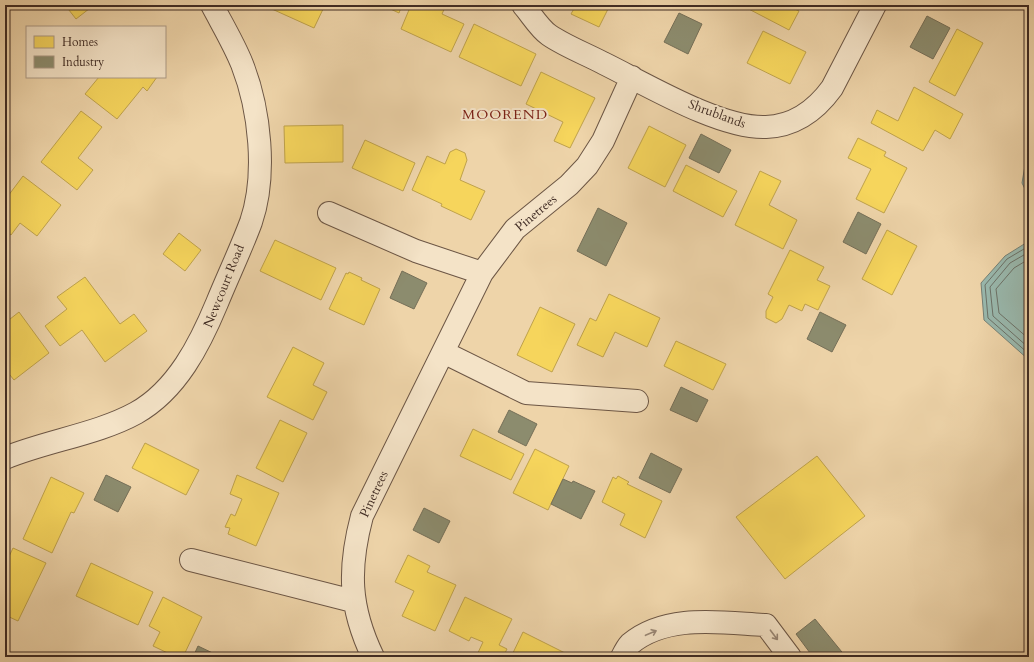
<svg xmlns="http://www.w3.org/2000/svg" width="1034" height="662" font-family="Cardo,serif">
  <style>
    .water { fill: #99b8ad; stroke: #758076 }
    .homes { fill: #f6d55c; stroke: #bfa24b }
    .industry { fill: #8c8c6e; stroke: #756f58 }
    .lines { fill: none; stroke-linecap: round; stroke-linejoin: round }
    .shore { stroke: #6c7268; stroke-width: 1 }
    .minor-casing { stroke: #6c5645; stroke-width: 24 }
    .minor { stroke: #f4e3c7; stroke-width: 22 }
    .oneway { stroke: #9a8876 }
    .labels { text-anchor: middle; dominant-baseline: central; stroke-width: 4; stroke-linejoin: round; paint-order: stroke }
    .street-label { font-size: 13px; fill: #402c24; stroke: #f4e3c7 }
    .neighbourhood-label { font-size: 14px; letter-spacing: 1px; fill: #7a1f14; stroke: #f4e3c7 }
  </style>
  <rect width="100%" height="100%" fill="#eed4a9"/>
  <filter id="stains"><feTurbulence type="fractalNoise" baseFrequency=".005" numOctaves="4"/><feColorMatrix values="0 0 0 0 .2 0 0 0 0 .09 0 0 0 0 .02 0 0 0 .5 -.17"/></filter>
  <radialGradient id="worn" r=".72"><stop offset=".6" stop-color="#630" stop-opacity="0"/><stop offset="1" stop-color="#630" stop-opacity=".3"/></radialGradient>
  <path class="water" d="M1029,142V197L1022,183Z
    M1029,241V360L984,320L981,283L1005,256Z"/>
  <path class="homes" d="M65,5H94L76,19Z
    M263,5H325L314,28Z
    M382,5H402L399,13Z
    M411,5H446L442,14L464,24L451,52L401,29Z
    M576,5H610L599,27L571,14Z
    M741,5H787L799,11L789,30Z
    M474,24L536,54L521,86L459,57Z
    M957,29L983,43L955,96L929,82Z
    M763,31L806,52L790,84L747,63Z
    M541,72L595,98L570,148L554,141L563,122L526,104Z
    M99,77H157L147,91L143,87L117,119L85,94Z
    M914,87L963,114L950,139L935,130L923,151L871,123L877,110L898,121Z
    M81,111L102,127L78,158L93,170L77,190L41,162Z
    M343,125V162L285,163L284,126Z
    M649,126L686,145L665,187L628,168Z
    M858,138L886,152L884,156L907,168L884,213L856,199L871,169L848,158Z
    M365,140L415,163L403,191L352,168Z
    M456,149L465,153L467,160L460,180L485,191L471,220L441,206L442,204L412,190L427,156L445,164L450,152Z
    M686,165L737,191L723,217L673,191Z
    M760,171L781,181L769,205L797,220L783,249L735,225Z
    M23,176L61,205L37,236L20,223L11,235L5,230V200Z
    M887,230L917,246L892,295L862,279Z
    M179,233L201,250L185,271L163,254Z
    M275,240L336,268L321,300L260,271Z
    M790,250L824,267L817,280L830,286L818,310L805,304L802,311L789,305L782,319L776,323L766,318V311L773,297L768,294Z
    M349,272L362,278L361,280L380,289L364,325L329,309L346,273L348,274Z
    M85,277L120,324L134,314L147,331L105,362L82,330L60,346L45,326L67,309L57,297Z
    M609,294L660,318L647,347L615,332L603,357L577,345L590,318L596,321Z
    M540,307L575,324L552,372L517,355Z
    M19,312L49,353L14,380L5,369V323Z
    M676,341L726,364L713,390L664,366Z
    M293,347L324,363L313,385L327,392L313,420L267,397Z
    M280,420L307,433L283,482L256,468Z
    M473,429L524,454L511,480L460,456Z
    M145,443L199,470L186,495L132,468Z
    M535,449L569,466L548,510L513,493Z
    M817,456L865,516L785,579L736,517Z
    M237,475L279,493L256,546L228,534L230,528L225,527L231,514L235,516L242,499L230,494Z
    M618,476L629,482L627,484L662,501L645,538L620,525L625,514L602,502L613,477L616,479Z
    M51,477L84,493L74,513L71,512L52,553L23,539Z
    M13,548L46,563L18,621L5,615V565Z
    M408,555L430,566L427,572L456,585L435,631L402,616L414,591L395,582Z
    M91,563L153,592L138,625L76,596Z
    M163,597L202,617L183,657H176L153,646L160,632L149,626Z
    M465,597L512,619L499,645L507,649L503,657H476L483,642L471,637L469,641L449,631Z
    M523,632L573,657H511Z"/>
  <path class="industry" d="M679,13L702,24L688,54L664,42Z
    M927,16L950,28L933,59L910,47Z
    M701,134L731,150L719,173L689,158Z
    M598,208L627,223L606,266L577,251Z
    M858,212L881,224L866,254L843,242Z
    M402,271L427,283L414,309L390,298Z
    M820,312L846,325L832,352L807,339Z
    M681,387L708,400L697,422L670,410Z
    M509,410L537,424L526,446L498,432Z
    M651,453L682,469L670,493L639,478Z
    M106,475L131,487L118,512L94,500Z
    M563,479L572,483L573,481L595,491L581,519L551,504Z
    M424,508L450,521L439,543L413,530Z
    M815,619L846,657H813L796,634Z
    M198,646L221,657H193Z"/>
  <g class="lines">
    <path class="shore" d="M1029,246L1007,259L985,285L988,318L1029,354
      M1029,252L1010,263L990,287L993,316L1029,348
      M1029,259L1014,268L996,289L999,313L1029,339"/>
    <g class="minor-casing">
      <path id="minor" d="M523,5C531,14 539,28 549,35C565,46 586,54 603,63C646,84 720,129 766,127C794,126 816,110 832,88L875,5
        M329,213L416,251L482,273
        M443,352L526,393L637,401
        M5,458C46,441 98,434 136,413C177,390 200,344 217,303C228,276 241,249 251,222C267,175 260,110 242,64C234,44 222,24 212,5
        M191,560L353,601
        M373,657C349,607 348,569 362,516L482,273L515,229L569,185L587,166L603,141L632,77
        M622,657C624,653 627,647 630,644C667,613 723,623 766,625L790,657"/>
    </g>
    <use href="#minor" class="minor"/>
  </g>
  <defs><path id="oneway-shaft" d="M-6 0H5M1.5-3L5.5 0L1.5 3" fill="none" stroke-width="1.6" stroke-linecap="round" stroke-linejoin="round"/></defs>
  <g class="oneway">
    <use href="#oneway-shaft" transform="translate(651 633) rotate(-23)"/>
    <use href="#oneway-shaft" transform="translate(774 635) rotate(53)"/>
  </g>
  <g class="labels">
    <g class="street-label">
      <text transform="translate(717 114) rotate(20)">Shrublands</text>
      <text transform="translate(536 213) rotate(-40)">Pinetrees</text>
      <text transform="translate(224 286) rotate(-68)">Newcourt Road</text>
      <text transform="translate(374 494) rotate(-65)">Pinetrees</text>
    </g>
    <g class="neighbourhood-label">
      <text x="505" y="114">MOOREND</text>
    </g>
  </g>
  <rect width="1034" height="662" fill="none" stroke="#eed4a9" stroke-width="20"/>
  <rect x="6" y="6" width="1022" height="650" fill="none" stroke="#402c24" stroke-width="2"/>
  <rect x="10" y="10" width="1014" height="642" fill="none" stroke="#402c24"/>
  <rect x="26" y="26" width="140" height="52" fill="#f4e3c7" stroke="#ac9a86"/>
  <rect x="34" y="36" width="20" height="12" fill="#f6d55c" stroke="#ac9a86"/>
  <text x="62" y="46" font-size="12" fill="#402c24">Homes</text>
  <rect x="34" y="56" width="20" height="12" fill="#8c8c6e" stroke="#ac9a86"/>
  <text x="62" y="66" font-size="12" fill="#402c24">Industry</text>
  <rect width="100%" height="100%" filter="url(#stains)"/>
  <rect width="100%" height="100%" fill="url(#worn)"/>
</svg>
